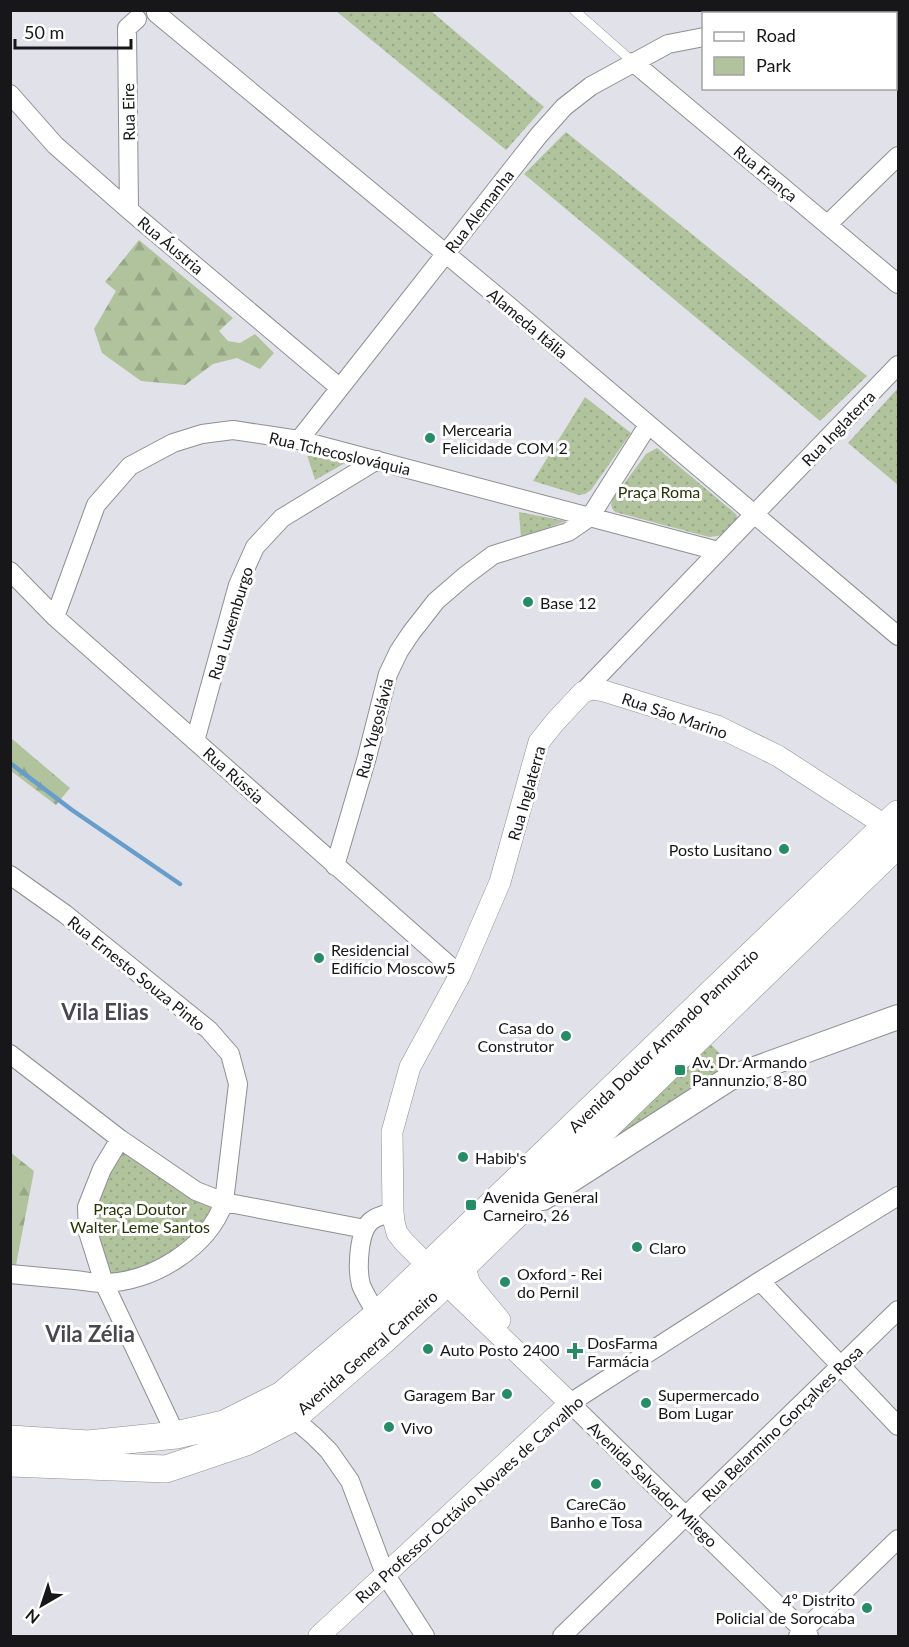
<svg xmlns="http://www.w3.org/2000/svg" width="909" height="1647" font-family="Lato,sans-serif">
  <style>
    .green { fill: url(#green-dots) }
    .forest { fill: url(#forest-firs) }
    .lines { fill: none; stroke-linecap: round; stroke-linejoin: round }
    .stream { stroke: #679dcd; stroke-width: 4.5 }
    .service-casing { stroke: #8e8e95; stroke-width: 10 }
    .minor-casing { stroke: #8e8e95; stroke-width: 20 }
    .tertiary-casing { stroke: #8e8e95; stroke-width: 22 }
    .secondary-casing { stroke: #8e8e95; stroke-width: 26 }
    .primary-casing { stroke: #8e8e95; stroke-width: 28 }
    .service { stroke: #fff; stroke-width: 9 }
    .minor { stroke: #fff; stroke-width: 18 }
    .tertiary { stroke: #fff; stroke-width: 21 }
    .secondary { stroke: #fff; stroke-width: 24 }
    .primary { stroke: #fff; stroke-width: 27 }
    .poi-dot { fill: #268c67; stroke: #fff; stroke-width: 2 }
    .labels { text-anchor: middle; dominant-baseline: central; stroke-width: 6; stroke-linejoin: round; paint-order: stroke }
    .street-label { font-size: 16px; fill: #17171a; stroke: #fff }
    .poi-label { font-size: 16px; fill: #17171a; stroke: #fff; text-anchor: start }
    .park-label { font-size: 16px; fill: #243506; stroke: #fff }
    .district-label { font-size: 22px; font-weight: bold; fill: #47474d; stroke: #fff }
  </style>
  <defs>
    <pattern id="green-dots" width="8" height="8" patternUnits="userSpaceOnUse" patternTransform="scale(1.5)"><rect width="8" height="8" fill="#b1c39d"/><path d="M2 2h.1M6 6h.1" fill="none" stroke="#98a787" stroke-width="1.8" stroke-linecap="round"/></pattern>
    <pattern id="forest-firs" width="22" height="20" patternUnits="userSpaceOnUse" patternTransform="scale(1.5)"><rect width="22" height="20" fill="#b1c39d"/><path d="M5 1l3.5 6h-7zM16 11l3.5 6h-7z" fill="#98a787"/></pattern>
  </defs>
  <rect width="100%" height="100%" fill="#e1e1e9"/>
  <path class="green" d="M336,11H431L544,107L506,150Z
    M566,132L867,376L820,421L524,174Z
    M898,388V485L848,443Z
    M585,397L631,433L591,490L585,494L579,495L533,481Z
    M657,448L736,514L738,519L724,535L709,537L615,512C610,506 610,503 615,496L646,454Z
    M307,455L347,462L315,480Z
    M519,512L566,521L521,538Z
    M709,1043L732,1065L584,1163Z
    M120,1146L212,1208L193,1237L162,1262L117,1274L109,1273L90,1207Z"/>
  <path class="forest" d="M139,240L233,318L219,331L228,341L240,343L255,334L274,353L260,369L237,358L213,364L185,385L141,381L102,353L94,329L116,291L105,282Z
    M11,738L70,788L56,805L11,771Z
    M10,1152L34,1171L16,1265H11Z"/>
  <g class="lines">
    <path class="stream" d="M10,763L72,810L180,884"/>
    <g class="service-casing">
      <path id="service" d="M574,10L633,62"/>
    </g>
    <g class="minor-casing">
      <path id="minor" d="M156,13L504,302L898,636
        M819,14L826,10
        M633,62L898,284
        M10,94L55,145L129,210L340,388
        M129,210L127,28L137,19
        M828,224L898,156
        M299,440L539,135L564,107L591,86L668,44L704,37
        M10,571L55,617L460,975
        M55,617L96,505L130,466L173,443L202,434L233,430L299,440L718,551
        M583,692L898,365
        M195,741L238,585L255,547L282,518L377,460
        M335,866L367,757L388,674L399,651L411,633L436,601L465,576L493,555L568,532L590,517L648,425
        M10,875L65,914L209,1030L230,1054L238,1084L224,1202C208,1248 151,1283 103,1283C94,1283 85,1281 75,1280C54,1278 32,1276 10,1274
        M10,1054L120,1139L196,1191L224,1202L365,1229
        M120,1139L102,1169L87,1207L88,1232L104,1283L176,1435
        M760,1281L898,1426
        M377,1315C372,1305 365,1295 361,1285C357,1270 358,1232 371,1221C377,1216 386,1214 393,1212
        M293,1418L314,1436L329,1451L350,1481L385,1574L425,1636
        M562,1636L898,1310
        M798,1636L898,1539
        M809,1636L570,1403L760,1281L898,1196"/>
    </g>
    <g class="tertiary-casing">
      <path id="tertiary" d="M464,1265L470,1284L500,1320
        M570,1403L445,1283L404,1242L397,1233L394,1222L393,1212L392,1132L410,1067L460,975L500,882L539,742L555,722L583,692L592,689L604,691L717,726L778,756L886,826
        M319,1636L570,1403"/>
    </g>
    <g class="secondary-casing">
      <path id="secondary" d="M543,1198L730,1078L898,1017"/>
    </g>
    <g class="primary-casing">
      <path id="primary" d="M10,1439L88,1444L176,1435L224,1424L282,1395L377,1315L898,814
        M10,1463L166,1469L246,1442L293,1418L380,1343L431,1297L898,844"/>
    </g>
    <use href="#service" class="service"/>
    <use href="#minor" class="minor"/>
    <use href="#tertiary" class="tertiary"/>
    <use href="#secondary" class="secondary"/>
    <use href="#primary" class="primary"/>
  </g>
  <g class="poi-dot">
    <circle cx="430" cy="438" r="6"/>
    <circle cx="528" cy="602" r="6"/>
    <circle cx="784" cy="849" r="6"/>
    <circle cx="319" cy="958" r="6"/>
    <circle cx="566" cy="1036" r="6"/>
    <rect x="674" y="1064" width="12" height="12" rx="3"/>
    <circle cx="463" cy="1157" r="6"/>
    <rect x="465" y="1199" width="12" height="12" rx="3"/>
    <circle cx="637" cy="1247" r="6"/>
    <circle cx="505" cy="1282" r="6"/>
    <circle cx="428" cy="1349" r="6"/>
    <path d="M572 1342h6v6h6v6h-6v6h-6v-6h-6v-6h6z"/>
    <circle cx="507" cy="1394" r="6"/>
    <circle cx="646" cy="1403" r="6"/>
    <circle cx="389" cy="1427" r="6"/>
    <circle cx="596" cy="1484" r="6"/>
    <circle cx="867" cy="1608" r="6"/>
  </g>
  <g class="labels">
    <g class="street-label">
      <text transform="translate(128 112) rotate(-91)">Rua Eire</text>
      <text transform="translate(766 173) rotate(40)">Rua França</text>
      <text transform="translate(479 211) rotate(-52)">Rua Alemanha</text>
      <text transform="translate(171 245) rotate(40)">Rua Áustria</text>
      <text transform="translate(528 323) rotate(40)">Alameda Itália</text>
      <text transform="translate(838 428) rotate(-46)">Rua Inglaterra</text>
      <text transform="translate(340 453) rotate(13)">Rua Tchecoslováquia</text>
      <text transform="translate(230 623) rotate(-73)">Rua Luxemburgo</text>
      <text transform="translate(675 715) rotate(19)">Rua São Marino</text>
      <text transform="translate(374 728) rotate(-75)">Rua Yugoslávia</text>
      <text transform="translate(234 775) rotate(42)">Rua Rússia</text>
      <text transform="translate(526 793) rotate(-74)">Rua Inglaterra</text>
      <text transform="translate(137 973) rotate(39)">Rua Ernesto Souza Pinto</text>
      <text transform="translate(663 1040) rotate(-44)">Avenida Doutor Armando Pannunzio</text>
      <text transform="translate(367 1352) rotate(-41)">Avenida General Carneiro</text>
      <text transform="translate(782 1423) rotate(-44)">Rua Belarmino Gonçalves Rosa</text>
      <text transform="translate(653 1484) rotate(44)">Avenida Salvador Milego</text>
      <text transform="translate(469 1499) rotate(-42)">Rua Professor Octávio Novaes de Carvalho</text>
    </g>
    <g class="poi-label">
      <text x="442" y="429">Mercearia<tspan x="442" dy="18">Felicidade COM 2</tspan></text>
      <text x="540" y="602">Base 12</text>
      <text x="772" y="849" text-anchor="end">Posto Lusitano</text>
      <text x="331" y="949">Residencial<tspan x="331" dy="18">Edifício Moscow5</tspan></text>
      <text x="554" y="1027" text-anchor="end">Casa do<tspan x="554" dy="18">Construtor</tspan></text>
      <text x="692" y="1061">Av. Dr. Armando<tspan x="692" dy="18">Pannunzio, 8-80</tspan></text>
      <text x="475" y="1157">Habib's</text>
      <text x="483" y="1196">Avenida General<tspan x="483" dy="18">Carneiro, 26</tspan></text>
      <text x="649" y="1247">Claro</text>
      <text x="517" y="1273">Oxford - Rei<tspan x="517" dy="18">do Pernil</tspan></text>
      <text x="587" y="1342">DosFarma<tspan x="587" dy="18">Farmácia</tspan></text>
      <text x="440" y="1349">Auto Posto 2400</text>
      <text x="495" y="1394" text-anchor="end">Garagem Bar</text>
      <text x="658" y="1394">Supermercado<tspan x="658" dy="18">Bom Lugar</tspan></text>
      <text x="401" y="1427">Vivo</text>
      <text x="596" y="1503" text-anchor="middle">CareCão<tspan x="596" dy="18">Banho e Tosa</tspan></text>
      <text x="855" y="1599" text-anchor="end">4º Distrito<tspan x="855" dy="18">Policial de Sorocaba</tspan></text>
    </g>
    <g class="park-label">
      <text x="659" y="491">Praça Roma</text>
      <text x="140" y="1208">Praça Doutor<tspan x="140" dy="18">Walter Leme Santos</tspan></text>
    </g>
    <g class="district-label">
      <text x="105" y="1011">Vila Elias</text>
      <text x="90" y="1333">Vila Zélia</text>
    </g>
  </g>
  <rect width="909" height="1647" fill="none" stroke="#17171a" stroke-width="24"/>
  <rect x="702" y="12" width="195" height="78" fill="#ffffff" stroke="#a2a2a3" stroke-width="1.5"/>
  <rect x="714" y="32" width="30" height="9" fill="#ffffff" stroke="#a2a2a3" stroke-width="1.5"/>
  <text x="756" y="42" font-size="18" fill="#17171a">Road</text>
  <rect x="714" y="57" width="30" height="18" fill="#b1c39d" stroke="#a2a2a3" stroke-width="1.5"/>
  <text x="756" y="72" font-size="18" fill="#17171a">Park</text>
  <g transform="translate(42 1605) rotate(219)" stroke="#ffffff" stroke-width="4.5" paint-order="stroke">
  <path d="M0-4.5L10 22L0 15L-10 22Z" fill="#17171a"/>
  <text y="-9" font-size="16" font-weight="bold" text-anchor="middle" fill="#17171a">N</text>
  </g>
  <path d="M15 39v9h116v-9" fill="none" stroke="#17171a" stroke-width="3"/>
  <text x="24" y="39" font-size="18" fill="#17171a" stroke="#ffffff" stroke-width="4.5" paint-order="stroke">50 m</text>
</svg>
